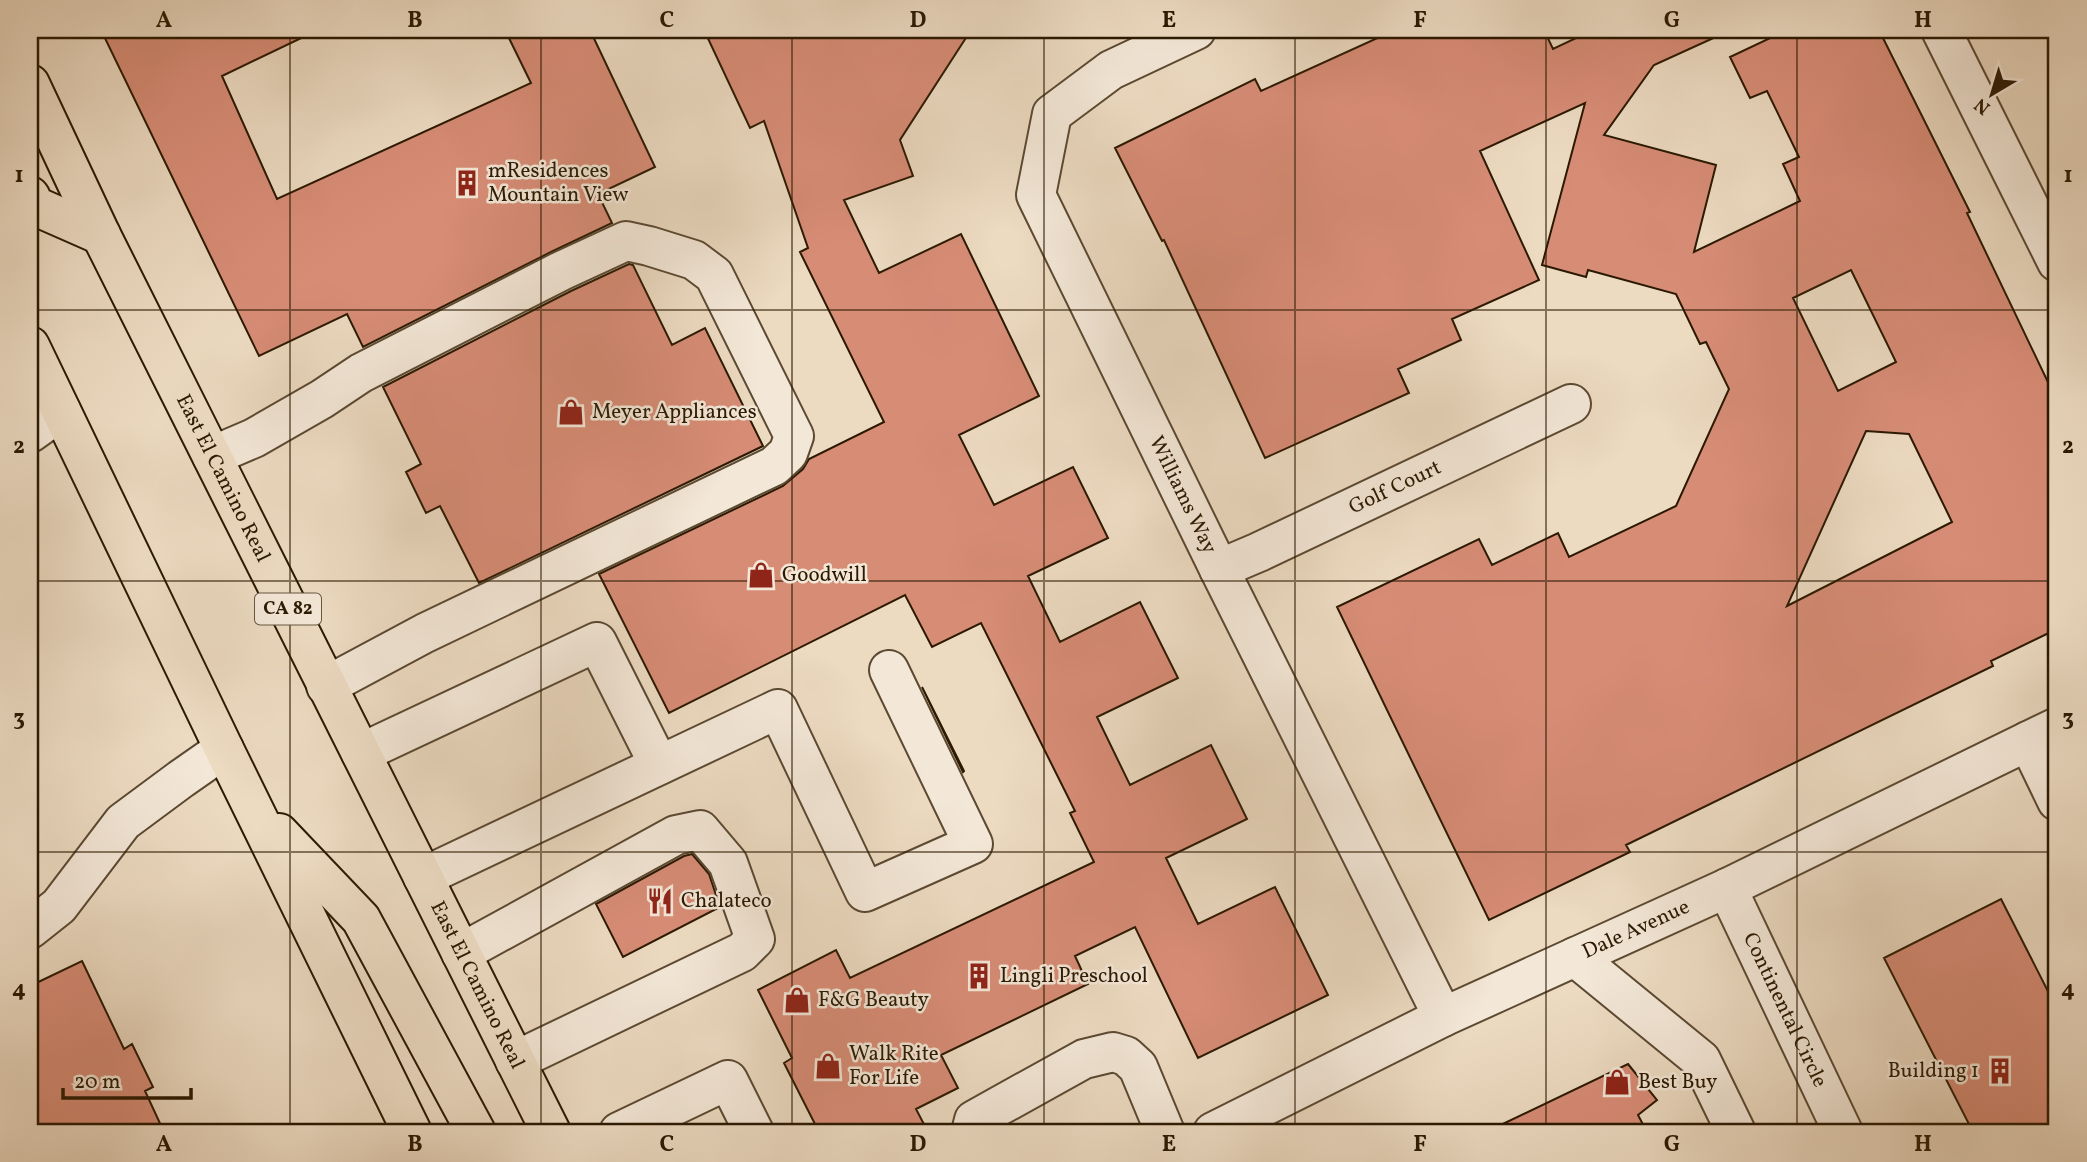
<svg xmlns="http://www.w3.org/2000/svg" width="2087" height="1162" font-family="Vollkorn,serif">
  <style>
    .building { fill: #d78c76; stroke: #2b1902; stroke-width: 2; fill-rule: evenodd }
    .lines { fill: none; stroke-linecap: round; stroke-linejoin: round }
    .minor-casing { stroke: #5b4932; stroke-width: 42 }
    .major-casing { stroke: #2b1902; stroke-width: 42 }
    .minor { stroke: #f3e7d7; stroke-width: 38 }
    .major { stroke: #ecdac1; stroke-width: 38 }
    .grid { fill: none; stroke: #2b1902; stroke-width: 2; stroke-opacity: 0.55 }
    .labels { text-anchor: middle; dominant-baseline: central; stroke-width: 5; stroke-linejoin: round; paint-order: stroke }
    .shield { fill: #f3e7d7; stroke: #675742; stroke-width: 2 }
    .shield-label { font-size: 19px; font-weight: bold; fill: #2b1902 }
    .poi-label { font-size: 21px; fill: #2b1902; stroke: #f3e7d7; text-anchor: start }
    .street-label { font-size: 21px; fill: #2b1902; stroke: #f3e7d7 }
    .neatline { fill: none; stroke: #2b1902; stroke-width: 2.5 }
    .grid-label { font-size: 23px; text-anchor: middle; font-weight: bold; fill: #2b1902 }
  </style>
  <rect width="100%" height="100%" fill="#ecdac1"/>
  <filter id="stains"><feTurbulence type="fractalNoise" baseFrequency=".00286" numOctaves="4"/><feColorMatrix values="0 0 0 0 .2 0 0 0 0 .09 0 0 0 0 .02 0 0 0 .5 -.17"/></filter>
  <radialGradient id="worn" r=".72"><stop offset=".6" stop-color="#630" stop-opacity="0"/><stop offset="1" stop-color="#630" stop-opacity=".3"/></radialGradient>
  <path class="building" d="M101,30H318L222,76L277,199L531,83L505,30H590L655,167L598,194L612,223L551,252L363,347L347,314L259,356Z
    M704,30H971L900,140L913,176L844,200L879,273L961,234L1039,396L959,435L994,505L1073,467L1108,538L1028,576L1060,642L1140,602L1178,678L1097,717L1130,785L1211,745L1247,819L1166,858L1198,924L1275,887L1328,995L1198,1058L1135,927L1075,956L1088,984L941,1055L958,1088L916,1109L928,1132H819L784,1063L792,1058L758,990L836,950L850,978L1094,862L1070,813L1075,811L981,623L932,647L905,595L669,713L599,574L783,486L803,469L809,459L884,422L800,252L808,248L764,121L750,128Z
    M1395,30H1544L1553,49L1593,30H1731L1654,65L1604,135L1716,165L1694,252L1800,201L1783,164L1799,157L1767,91L1750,98L1730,57L1787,30H1879L1970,212L1967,213L2057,401V629L1991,661L1993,666L1626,845L1630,852L1489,920L1337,607L1479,539L1492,565L1558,533L1569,557L1676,506L1729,389L1706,342L1700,344L1676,294L1588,270L1586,277L1542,265L1585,103L1480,151L1539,280L1452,319L1461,340L1398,369L1409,393L1265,458L1164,240L1162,241L1115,148L1255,79L1261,91ZM1851,270L1896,362L1838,391L1793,298ZM1866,431L1909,434L1952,522L1787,606Z
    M629,264L633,265L672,345L705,328L763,446L479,583L440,506L426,513L406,472L421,464L383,387L571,291Z
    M922,687L964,771L963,772Z
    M692,854L709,874L720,907L623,957L596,904L684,856Z
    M2001,899L2057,1009V1132H1973L1884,958Z
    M82,961L124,1049L132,1044L153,1087L145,1091L164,1132H30V986Z
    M1628,1064L1657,1100L1638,1115L1647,1132H1486Z"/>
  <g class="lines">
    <g class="minor-casing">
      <g id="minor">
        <path id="s1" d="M1196,30L1111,70L1052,114L1036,195L1219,569L1443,1017"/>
        <path d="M1941,30L2057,262"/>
        <path d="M30,433L61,411"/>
        <path d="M212,456L254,438L322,399L361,373L561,271L626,241L649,246L694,260L714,275L794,436L788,453L774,466L425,633L326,686"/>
        <path id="s2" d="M1219,569L1259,552L1571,404"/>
        <path d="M2028,741L2057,801"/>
        <path d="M361,753L597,642L659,765"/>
        <path d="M423,877L778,709L865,892L973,844L889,670"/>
        <path id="s3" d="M1727,888L1843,1132"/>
        <path d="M30,929L59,906L123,822L181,779L224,749"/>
        <path d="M461,953L676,835L700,830L728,863L755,939L742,952L515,1061"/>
        <path d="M1575,957L1701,1060L1736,1132"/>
        <path d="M619,1132L728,1080L754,1132"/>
        <path d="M971,1132L974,1120L1084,1059L1113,1052L1126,1056L1138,1067L1165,1132"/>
        <path id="s4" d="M1213,1132L1443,1017L1727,888L2057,727"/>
      </g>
    </g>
    <g class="major-casing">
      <g id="major">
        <path id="s5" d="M30,84L101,235L551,1132"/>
        <path d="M30,196L35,206L101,235"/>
        <path d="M30,346L224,749L412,1132"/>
        <path d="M279,833L361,919L476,1132"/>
      </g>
    </g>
    <use href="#minor" class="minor"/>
    <use href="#major" class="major"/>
  </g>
  <path class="grid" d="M290,30V1132M541,30V1132M792,30V1132M1044,30V1132M1295,30V1132M1546,30V1132M1797,30V1132M30,310H2057M30,581H2057M30,852H2057"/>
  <defs>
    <g id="building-bare" transform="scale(2.1)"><path d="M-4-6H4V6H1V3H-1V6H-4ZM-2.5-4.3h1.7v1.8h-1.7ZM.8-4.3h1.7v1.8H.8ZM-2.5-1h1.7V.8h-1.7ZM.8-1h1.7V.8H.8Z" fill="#8f2418" stroke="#f3e7d7" stroke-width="2.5" paint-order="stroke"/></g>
    <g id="shop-bare" transform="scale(2.1)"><path d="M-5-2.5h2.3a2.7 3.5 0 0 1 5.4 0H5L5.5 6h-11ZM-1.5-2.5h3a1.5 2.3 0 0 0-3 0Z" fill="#8f2418" stroke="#f3e7d7" stroke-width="2.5" paint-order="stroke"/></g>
    <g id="restaurant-bare" transform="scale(2.1)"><path d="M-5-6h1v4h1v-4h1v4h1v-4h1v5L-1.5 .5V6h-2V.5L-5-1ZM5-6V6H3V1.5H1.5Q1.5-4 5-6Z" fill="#8f2418" stroke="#f3e7d7" stroke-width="2.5" paint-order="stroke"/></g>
  </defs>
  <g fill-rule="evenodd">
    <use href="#building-bare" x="467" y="183"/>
    <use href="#shop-bare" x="571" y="412"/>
    <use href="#shop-bare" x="761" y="575"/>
    <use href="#restaurant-bare" x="660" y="901"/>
    <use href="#building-bare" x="979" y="976"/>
    <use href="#shop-bare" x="797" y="1000"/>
    <use href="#shop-bare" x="828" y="1066"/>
    <use href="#building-bare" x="2000" y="1071"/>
    <use href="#shop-bare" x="1617" y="1082"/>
  </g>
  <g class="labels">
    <rect class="shield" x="255" y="593.5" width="66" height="31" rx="5"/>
    <g class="shield-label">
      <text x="288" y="609">CA 82</text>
    </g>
    <g class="poi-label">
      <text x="488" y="171">mResidences<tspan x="488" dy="24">Mountain View</tspan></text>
      <text x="592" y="412">Meyer Appliances</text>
      <text x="782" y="575">Goodwill</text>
      <text x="681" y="901">Chalateco</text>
      <text x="1000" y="976">Lingli Preschool</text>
      <text x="818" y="1000">F&amp;G Beauty</text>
      <text x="849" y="1054">Walk Rite<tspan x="849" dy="24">For Life</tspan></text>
      <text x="1979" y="1071" text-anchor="end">Building 1</text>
      <text x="1638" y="1082">Best Buy</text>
    </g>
    <g class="street-label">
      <text stroke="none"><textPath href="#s5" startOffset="439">East El Camino Real</textPath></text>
      <text stroke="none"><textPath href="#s2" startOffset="194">Golf Court</textPath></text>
      <text stroke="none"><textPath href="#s1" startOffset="584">Williams Way</textPath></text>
      <text stroke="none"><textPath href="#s4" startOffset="469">Dale Avenue</textPath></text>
      <text stroke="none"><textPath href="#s5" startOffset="1006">East El Camino Real</textPath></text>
      <text stroke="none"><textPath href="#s3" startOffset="135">Continental Circle</textPath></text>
    </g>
  </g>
  <rect width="2087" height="1162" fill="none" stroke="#ecdac1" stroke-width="77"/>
  <g transform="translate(1992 94) rotate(218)" stroke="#f3e7d7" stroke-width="5" paint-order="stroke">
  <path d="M0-5L12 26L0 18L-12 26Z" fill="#2b1902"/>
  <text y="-10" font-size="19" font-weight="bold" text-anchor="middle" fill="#2b1902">N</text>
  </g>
  <path d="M63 1088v10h128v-10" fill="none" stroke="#2b1902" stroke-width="3.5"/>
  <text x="74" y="1088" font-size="21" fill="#2b1902" stroke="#f3e7d7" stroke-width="5" paint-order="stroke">20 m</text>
  <rect x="38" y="38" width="2010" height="1086" class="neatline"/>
  <g class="grid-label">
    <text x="164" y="27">A</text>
    <text x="415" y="27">B</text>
    <text x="667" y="27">C</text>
    <text x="918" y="27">D</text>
    <text x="1169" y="27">E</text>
    <text x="1420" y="27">F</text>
    <text x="1672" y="27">G</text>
    <text x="1923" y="27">H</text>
    <text x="19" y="182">1</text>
    <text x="2068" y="182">1</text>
    <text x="19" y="453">2</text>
    <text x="2068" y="453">2</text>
    <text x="19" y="725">3</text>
    <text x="2068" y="725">3</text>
    <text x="19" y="996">4</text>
    <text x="2068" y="996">4</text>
    <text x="164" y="1151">A</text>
    <text x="415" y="1151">B</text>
    <text x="667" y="1151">C</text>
    <text x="918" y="1151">D</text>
    <text x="1169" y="1151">E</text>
    <text x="1420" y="1151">F</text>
    <text x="1672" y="1151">G</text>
    <text x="1923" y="1151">H</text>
  </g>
  <rect width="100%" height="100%" filter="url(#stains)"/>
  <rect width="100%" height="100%" fill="url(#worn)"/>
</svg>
